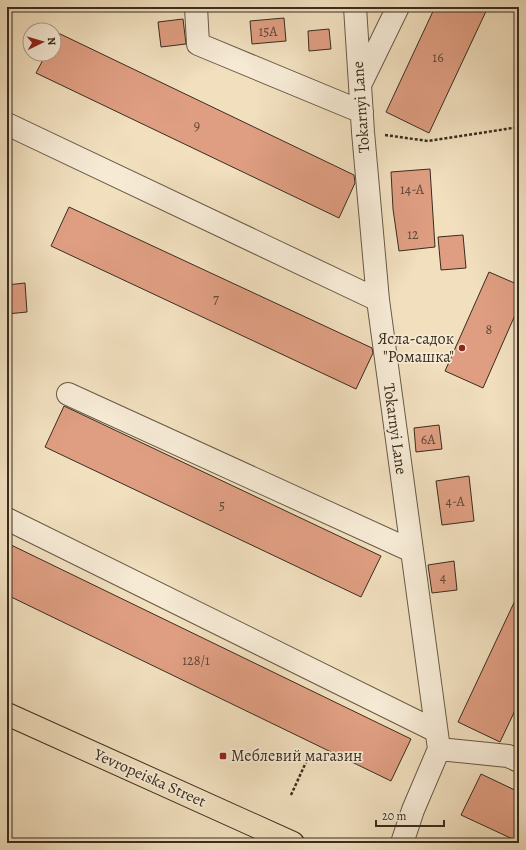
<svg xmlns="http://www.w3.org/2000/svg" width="526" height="850" font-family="Alegreya,serif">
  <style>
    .building { fill: #df9e82; stroke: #392d1e }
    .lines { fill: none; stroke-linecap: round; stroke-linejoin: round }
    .minor-casing { stroke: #675a46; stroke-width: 24 }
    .major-casing { stroke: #392d1e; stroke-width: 24 }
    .path { stroke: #392d1e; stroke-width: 2.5; stroke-dasharray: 3 2; stroke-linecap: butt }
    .minor { stroke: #f6ead5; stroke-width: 22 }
    .major { stroke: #f1dfbe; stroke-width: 22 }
    .poi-dot { fill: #8f2418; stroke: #f6ead5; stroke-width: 1.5 }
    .labels { text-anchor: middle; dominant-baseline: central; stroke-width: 3.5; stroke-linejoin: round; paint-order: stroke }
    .number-label { font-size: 14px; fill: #624937 }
    .street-label { font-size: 16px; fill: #392d1e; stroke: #f6ead5 }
    .poi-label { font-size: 16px; fill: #392d1e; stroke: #f6ead5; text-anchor: end }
  </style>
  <rect width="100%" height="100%" fill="#f1dfbe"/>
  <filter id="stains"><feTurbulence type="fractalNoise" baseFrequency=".005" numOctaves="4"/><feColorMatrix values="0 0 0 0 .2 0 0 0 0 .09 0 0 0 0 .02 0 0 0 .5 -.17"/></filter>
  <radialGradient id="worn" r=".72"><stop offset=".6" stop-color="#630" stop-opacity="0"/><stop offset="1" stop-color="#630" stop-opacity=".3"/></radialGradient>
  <path class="building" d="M435,7H488L429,133L386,112Z
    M284,18L286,41L252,44L250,21Z
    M183,19L186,44L161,47L158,22Z
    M329,29L331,49L309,51L308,31Z
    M54,31L354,175L355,183L339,218L36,73L46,54H54Z
    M430,169L435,247L399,251L393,209L391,172Z
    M69,207L372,348L373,353L356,389L51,246Z
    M463,235L466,268L441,270L438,237Z
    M489,272L519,285V306L483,388L445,371Z
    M25,283L27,312L7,314V285Z
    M64,406L381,556L361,597L45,447Z
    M439,425L442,449L416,452L414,428Z
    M469,476L474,521L442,525L436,481Z
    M7,543L411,739L391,781L7,595Z
    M454,561L457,590L432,593L428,565Z
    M519,592V702L500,742L458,722Z
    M481,774L519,792V842L461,815Z"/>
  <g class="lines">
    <g class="minor-casing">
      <path id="minor" d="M196,7L198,44L362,112
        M355,7L363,132L378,300L439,749L413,810L402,843
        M360,85L398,7
        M7,124L378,300
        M68,394L412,551
        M7,519L436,731
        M439,749L508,756L519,761"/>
    </g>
    <g class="major-casing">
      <path id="major" d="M7,714L293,843"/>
    </g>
    <path class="path" d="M385,135L428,141L519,127
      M291,795L307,760"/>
    <use href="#minor" class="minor"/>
    <use href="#major" class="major"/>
  </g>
  <g class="poi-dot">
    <circle cx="462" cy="348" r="4"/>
    <rect x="219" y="752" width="8" height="8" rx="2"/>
  </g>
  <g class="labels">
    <g class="number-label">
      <text x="268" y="31">15А</text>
      <text x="438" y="57">16</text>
      <text x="197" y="125">9</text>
      <text x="412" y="189">14-А</text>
      <text x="413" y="234">12</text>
      <text x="216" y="299">7</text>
      <text x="489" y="329">8</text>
      <text x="428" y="439">6А</text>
      <text x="455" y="501">4-А</text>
      <text x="222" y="505">5</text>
      <text x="443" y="577">4</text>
      <text x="196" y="660">128/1</text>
    </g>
    <g class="street-label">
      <text transform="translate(361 107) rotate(-94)">Tokarnyi Lane</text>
      <text transform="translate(395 429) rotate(82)">Tokarnyi Lane</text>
      <text transform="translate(150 778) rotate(24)">Yevropeiska Street</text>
    </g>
    <g class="poi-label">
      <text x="454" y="339">Ясла-садок<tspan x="454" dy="18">"Ромашка"</tspan></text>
      <text x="231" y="756" text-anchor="start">Меблевий магазин</text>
    </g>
  </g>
  <rect width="526" height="850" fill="none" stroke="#f1dfbe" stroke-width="24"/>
  <rect x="8" y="8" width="510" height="834" fill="none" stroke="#392d1e" stroke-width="2"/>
  <rect x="12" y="12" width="502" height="826" fill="none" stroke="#392d1e"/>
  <g transform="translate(42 42) rotate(85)"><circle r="19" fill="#f6ead5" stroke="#aa9e8c"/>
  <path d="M0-3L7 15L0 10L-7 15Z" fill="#8f2418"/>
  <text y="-6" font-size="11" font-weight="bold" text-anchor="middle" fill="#392d1e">N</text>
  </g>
  <path d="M376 820v6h68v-6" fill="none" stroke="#392d1e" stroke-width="2"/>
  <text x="382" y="820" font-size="12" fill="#392d1e" stroke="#f6ead5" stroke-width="3" paint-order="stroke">20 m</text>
  <rect width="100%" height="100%" filter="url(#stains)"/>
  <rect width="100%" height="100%" fill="url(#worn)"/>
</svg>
